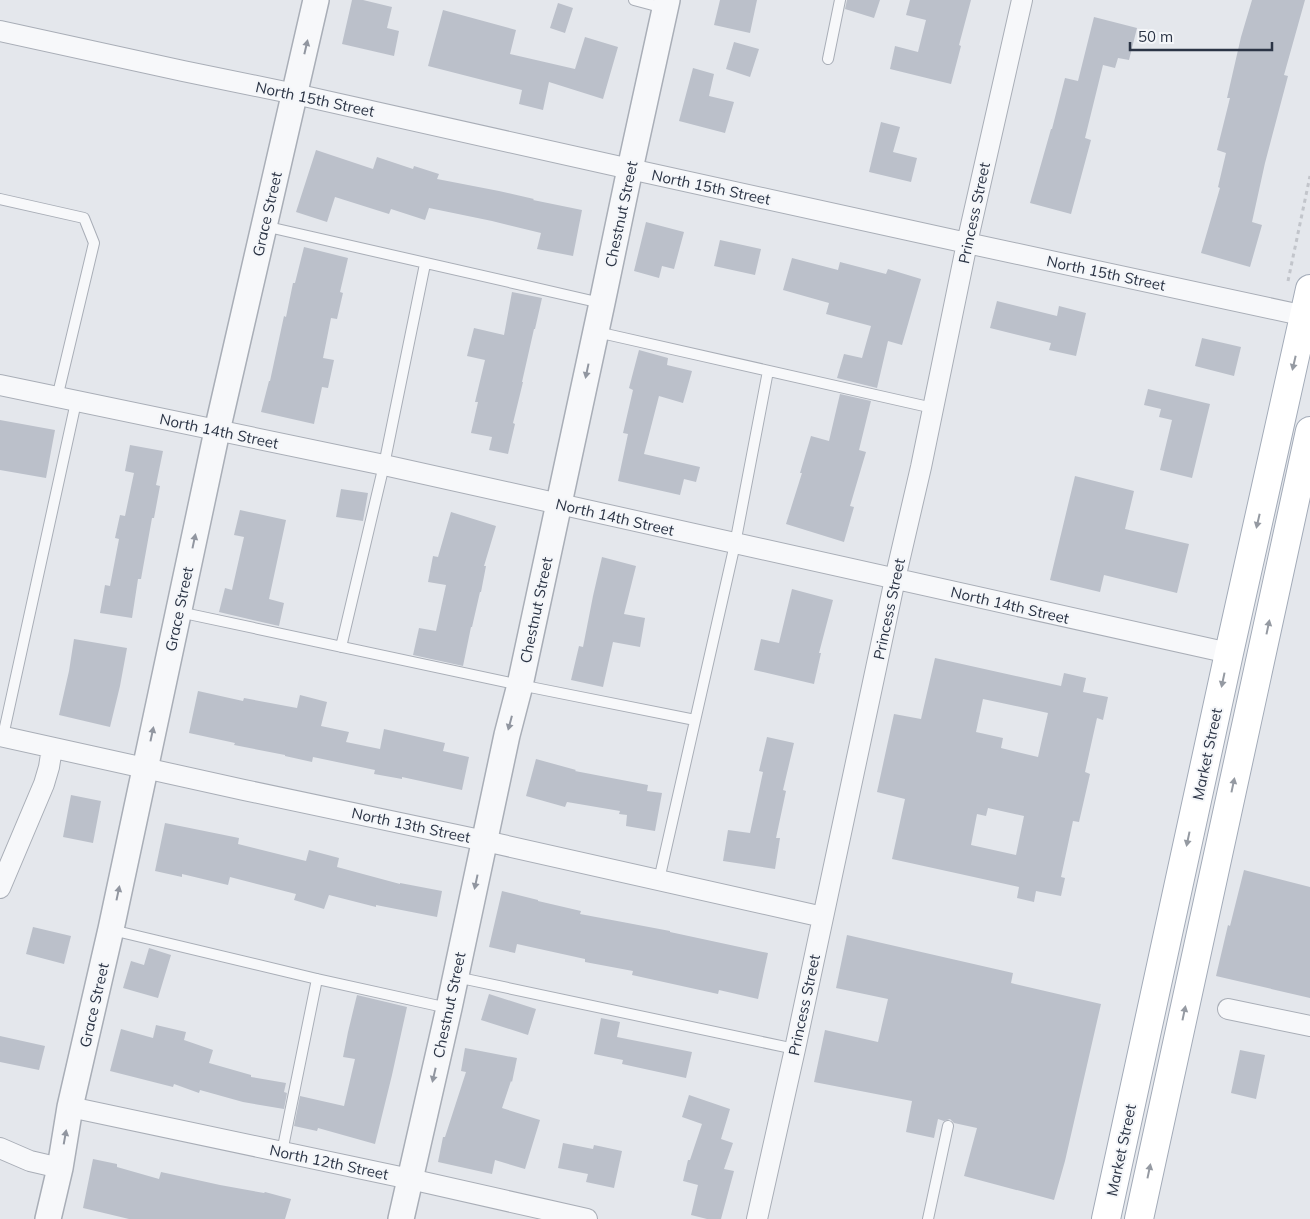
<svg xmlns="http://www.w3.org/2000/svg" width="1310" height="1219" font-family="Mulish,sans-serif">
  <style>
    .building { fill: #bbc0ca; fill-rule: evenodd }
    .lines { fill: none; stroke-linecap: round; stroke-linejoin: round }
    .service-casing { stroke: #a9aeb7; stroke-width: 12 }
    .minor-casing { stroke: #a9aeb7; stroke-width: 22 }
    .tertiary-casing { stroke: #a9aeb7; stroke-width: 28 }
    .primary-casing { stroke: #a3abb8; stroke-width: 30 }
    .path { stroke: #c2c5cb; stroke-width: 3; stroke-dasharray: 4 4; stroke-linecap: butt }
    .service { stroke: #f7f8fa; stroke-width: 10 }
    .minor { stroke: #f7f8fa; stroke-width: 20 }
    .tertiary { stroke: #f7f8fa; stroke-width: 25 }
    .primary { stroke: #fff; stroke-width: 28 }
    .oneway { fill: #9196a0 }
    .oneway2 { fill: #959aa2 }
    .labels { text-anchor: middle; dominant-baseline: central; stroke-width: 4; stroke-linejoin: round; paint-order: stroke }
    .street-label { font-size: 15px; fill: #2b3445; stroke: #f4f6f9 }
  </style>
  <rect width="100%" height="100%" fill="#e4e7ec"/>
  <path class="building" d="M352,0H363L392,7L387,28L399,31L394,56L342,44Z
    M720,0H757L750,33L714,25Z
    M847,0H880L874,18L845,9Z
    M910,0H971L959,45L961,46L951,84L890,69L895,46L918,52L926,20L906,15Z
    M1252,0H1305L1284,75L1288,76L1265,163L1252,222L1262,225L1250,267L1201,253L1220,188L1218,187L1226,153L1217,150L1230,98H1227L1241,37Z
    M558,3L573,8L565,33L550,28Z
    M443,10L516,30L510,54L575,69L585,37L618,47L603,99L549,82L543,110L519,104L522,90L428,66Z
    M1094,17L1137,28L1129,60L1118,58L1115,68L1103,65L1085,138L1091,140L1071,214L1030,203L1051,129H1052L1065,78L1078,81Z
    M734,42L759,49L750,77L726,69Z
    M693,68L714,74L709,96L734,102L725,133L679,121Z
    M881,122L900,127L893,152L917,158L911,182L869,172Z
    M316,150L373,169L377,157L413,169L414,166L439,174L437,179L499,191L534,199L533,200L582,210L573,256L537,249L541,233L492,221L429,208L425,220L391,209L389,214L335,197L327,222L296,212Z
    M646,222L684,232L674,269L662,266L659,278L634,271Z
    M720,240L761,249L755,275L714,266Z
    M304,247L348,258L340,292L343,293L337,319L331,318L323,358L334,360L328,388L322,387L314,424L261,412L269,381H270L284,316L286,317L293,283H295Z
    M792,258L838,270L840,262L886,274L888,269L921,279L902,345L888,341L877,388L837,378L844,354L862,358L871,326L826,314L829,303L783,290Z
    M512,292L542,298L535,329H534L522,382H523L513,423L515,424L508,454L489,450L492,437L471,433L478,402H475L485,360L467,356L474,328L504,335Z
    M997,301L1057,316L1059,306L1086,313L1076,356L1049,350L1051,343L990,328Z
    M1202,338L1241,347L1234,376L1195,366Z
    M639,350L668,358L667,365L692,371L683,403L659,396L644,454L700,467L696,482L684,479L680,495L618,481L628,434L623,433L633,390L629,388Z
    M1148,389L1210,404L1192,478L1160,470L1172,420L1159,417L1161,409L1144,405Z
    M840,394L871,401L859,450L866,452L850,506L854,507L844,542L786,524L802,473H800L811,436L829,441Z
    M0,420L55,430L46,478L0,470Z
    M130,445L163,451L156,485L160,486L154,518H152L141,579H138L132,618L100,613L105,585L110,586L119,539L115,538L120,515L125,516L134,473L125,471Z
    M1075,476L1134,491L1125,529L1189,544L1177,593L1104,575L1100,592L1050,580Z
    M341,489L368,493L363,521L336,517Z
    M240,510L286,520L269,599L284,603L279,626L219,612L225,588L232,590L244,537L234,535Z
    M451,512L496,526L484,566H486L481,592H480L472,627H471L463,666L413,655L419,628L436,631L446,585L428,582L433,556L438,557Z
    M602,557L636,566L624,614L645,618L640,647L613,642L603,687L571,680L579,646L583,647L593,596Z
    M792,589L833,600L819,653H821L814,684L754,670L761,639L779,643Z
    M74,639L127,648L120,686L110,727L59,715L69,671Z
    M935,658L1061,686L1064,673L1086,678L1083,692L1108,697L1103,720L1097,718L1085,772L1090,774L1079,822L1073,821L1061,877L1065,878L1061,896L1036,891L1034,902L1017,898L1019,887L892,859L905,799L877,792L894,714L921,719ZM983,699L1048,713L1038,757L1001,748L1003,738L976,732ZM988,808L1024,816L1016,855L971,845L977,814L986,816Z
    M198,691L243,701L244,698L297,708L300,695L327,702L321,726L349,732L346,742L380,749L384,729L445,743L443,751L469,757L462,790L402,777V779L374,774L375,770L313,757L312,762L285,756V755L234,745L235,743L189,733Z
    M767,737L794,743L783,790L786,791L776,838H780L775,869L723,861L728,830L750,833L763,772L759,771Z
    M536,759L576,770L575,771L648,785L647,791L662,793L655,831L626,826L627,815L619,814L620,811L567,802L565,807L526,796Z
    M71,795L101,801L93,843L63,837Z
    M165,823L239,838L238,844L306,861L309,850L339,858L337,867L400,884V883L442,891L437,917L376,905V907L329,895L324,909L294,900L296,894L230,877L228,885L182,874V877L155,871Z
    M1244,870L1310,887V998L1216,976L1228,925L1230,926Z
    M502,891L538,900V901L581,911L580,914L670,931V932L768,953L758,999L719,990L718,994L632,975L633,971L585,962V959L517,944L515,953L489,947Z
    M33,927L71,936L64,964L26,954Z
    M847,935L1013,973L1011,983L1101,1004L1065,1161L1054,1200L964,1176L977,1128L954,1123L950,1119L944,1121L938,1119L934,1138L906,1132L912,1101L814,1082L825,1030L878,1042L888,999L836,988Z
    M149,948L171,955L158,998L123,988L131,961L144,965Z
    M489,994L536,1009L528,1035L481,1020Z
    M357,995L407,1007L392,1075L375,1144L318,1128L317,1131L294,1126L300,1096L344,1106L355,1059L343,1057L348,1032Z
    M601,1018L620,1022L617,1037L692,1052L686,1078L622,1064L623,1060L594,1054Z
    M156,1025L186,1032L184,1040L213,1050L209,1063L251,1075V1077L286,1083L284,1092L287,1093L284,1109L243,1102L200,1090L199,1093L174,1084L173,1087L110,1071L121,1029L153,1038Z
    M0,1036L45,1046L39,1070L0,1062Z
    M465,1048L517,1058L512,1082L511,1081L502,1108L540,1120L525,1169L495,1160L492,1174L438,1162L443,1137H445L466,1072L461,1071Z
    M1240,1050L1265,1055L1256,1099L1231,1093Z
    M689,1095L730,1109L721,1139L733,1143L724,1169L734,1171L721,1219H707L691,1215L698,1185L683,1181L688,1160H690L702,1124L682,1117Z
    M563,1143L593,1149L594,1145L622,1151L614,1188L586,1182L588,1174L558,1168Z
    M93,1159L117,1164V1167L159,1179L161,1172L220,1185L264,1193L265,1192L291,1199L285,1219H129L83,1208Z"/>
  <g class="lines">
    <g class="service-casing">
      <path id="service" d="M634,0L664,8
        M828,59L840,0
        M0,199L84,218L94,243L57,398
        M264,226L601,303
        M597,332L933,408
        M179,612L520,685L695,720
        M341,647L384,465L425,264
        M3,736L76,402
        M659,880L735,544L768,371
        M112,930L317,979L448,1008
        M456,977L795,1049
        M282,1152L317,979
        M928,1219L948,1126"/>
    </g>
    <g class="minor-casing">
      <path id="minor" d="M0,31L183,71L295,94L630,169L967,243L1310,317
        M0,385L384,465L1229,653
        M0,736L244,790L485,841L823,917
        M0,888L44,784L49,767L52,748
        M1228,1009L1310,1026
        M70,1107L410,1179L587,1219
        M0,1148L30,1161L60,1168
        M757,1219L795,1049L895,579L921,467L967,243L1022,0"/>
    </g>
    <g class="tertiary-casing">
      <path id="tertiary" d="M48,1219L60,1168L70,1107L111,929L217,431L316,0
        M401,1219L449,1008L507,735L520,685L602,303L630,169L667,0"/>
    </g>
    <g class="primary-casing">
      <path id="primary" d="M1106,1219L1229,653L1310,289
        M1139,1219L1310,431"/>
    </g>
    <path class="path" d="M1288,281L1310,176"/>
    <use href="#service" class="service"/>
    <use href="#minor" class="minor"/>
    <use href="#tertiary" class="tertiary"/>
    <use href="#primary" class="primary"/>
  </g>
  <defs><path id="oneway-solid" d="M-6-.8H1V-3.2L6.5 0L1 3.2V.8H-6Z" transform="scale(1.25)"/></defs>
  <g class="oneway">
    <use href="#oneway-solid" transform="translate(306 47) rotate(-77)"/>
    <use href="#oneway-solid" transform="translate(587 371) rotate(102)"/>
    <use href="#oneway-solid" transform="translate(194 541) rotate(-78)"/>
    <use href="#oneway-solid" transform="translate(510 723) rotate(105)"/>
    <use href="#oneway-solid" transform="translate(152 734) rotate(-78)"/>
    <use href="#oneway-solid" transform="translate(476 882) rotate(102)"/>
    <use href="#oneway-solid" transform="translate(118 893) rotate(-78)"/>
    <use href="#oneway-solid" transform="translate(434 1075) rotate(103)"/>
    <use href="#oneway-solid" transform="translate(65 1137) rotate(-80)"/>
  </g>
  <g class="oneway2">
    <use href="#oneway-solid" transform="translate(1294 363) rotate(103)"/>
    <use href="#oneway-solid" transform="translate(1258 521) rotate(103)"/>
    <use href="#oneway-solid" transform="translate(1268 627) rotate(-78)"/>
    <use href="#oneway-solid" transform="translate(1223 680) rotate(102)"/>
    <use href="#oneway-solid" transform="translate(1233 785) rotate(-78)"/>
    <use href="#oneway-solid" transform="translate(1188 839) rotate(102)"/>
    <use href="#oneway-solid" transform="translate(1184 1013) rotate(-78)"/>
    <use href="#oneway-solid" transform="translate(1149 1171) rotate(-78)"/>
  </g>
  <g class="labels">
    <g class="street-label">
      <text transform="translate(315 99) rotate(12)">North 15th Street</text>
      <text transform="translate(711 187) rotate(12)">North 15th Street</text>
      <text transform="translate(974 213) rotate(-78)">Princess Street</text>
      <text transform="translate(267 214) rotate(-77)">Grace Street</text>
      <text transform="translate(621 214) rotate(-78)">Chestnut Street</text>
      <text transform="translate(1106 273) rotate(12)">North 15th Street</text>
      <text transform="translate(219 431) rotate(12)">North 14th Street</text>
      <text transform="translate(615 517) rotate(13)">North 14th Street</text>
      <text transform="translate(1010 605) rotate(13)">North 14th Street</text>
      <text transform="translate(179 609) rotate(-78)">Grace Street</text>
      <text transform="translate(889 609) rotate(-78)">Princess Street</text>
      <text transform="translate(536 610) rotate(-78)">Chestnut Street</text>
      <text transform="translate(1207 754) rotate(-78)">Market Street</text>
      <text transform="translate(411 825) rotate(12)">North 13th Street</text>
      <text transform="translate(94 1005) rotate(-77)">Grace Street</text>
      <text transform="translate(449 1005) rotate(-78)">Chestnut Street</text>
      <text transform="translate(804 1005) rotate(-78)">Princess Street</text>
      <text transform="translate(1121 1150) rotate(-78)">Market Street</text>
      <text transform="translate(329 1162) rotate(12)">North 12th Street</text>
    </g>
  </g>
  <path d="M1130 42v8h142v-8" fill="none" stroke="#2b3445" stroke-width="2.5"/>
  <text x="1138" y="42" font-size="15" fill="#2b3445" stroke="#f4f6f9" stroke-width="4" paint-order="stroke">50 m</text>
</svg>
